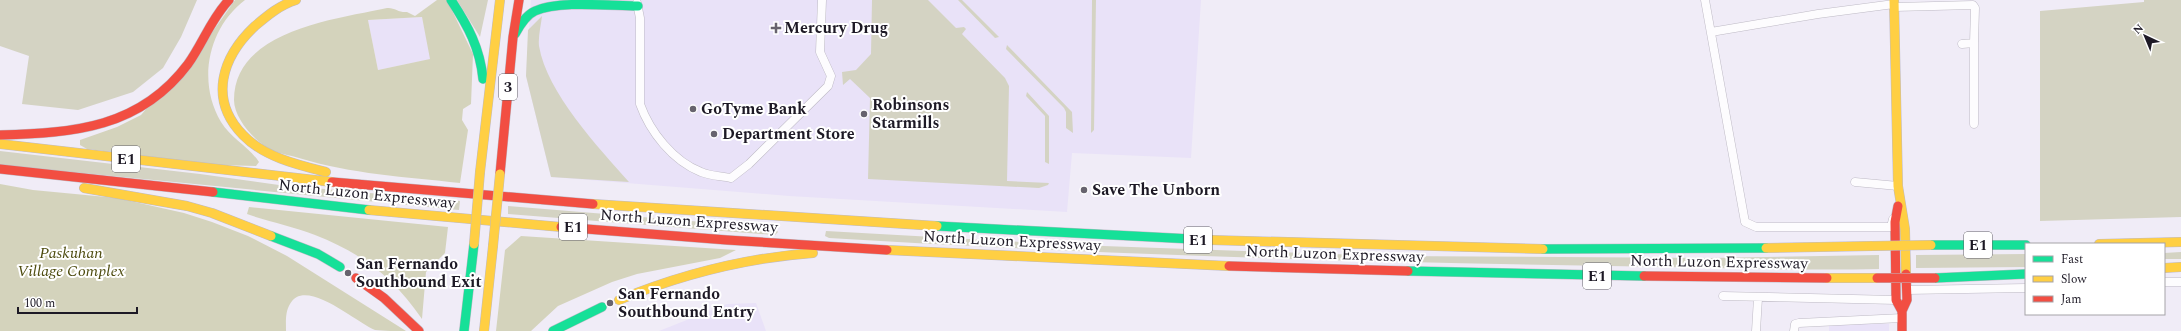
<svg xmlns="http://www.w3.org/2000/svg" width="2181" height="331" font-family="Spectral,serif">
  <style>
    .built { fill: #e9e2f8 }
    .green { fill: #d4d3c3 }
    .forest { fill: #d4d3bc; fill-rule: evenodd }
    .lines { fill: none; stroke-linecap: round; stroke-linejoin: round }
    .street-casing { stroke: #bebac5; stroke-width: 9 }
    .fast-casing { stroke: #bebac5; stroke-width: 10 }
    .slow-casing { stroke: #bebac5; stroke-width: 10 }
    .jam-casing { stroke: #bebac5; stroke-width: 10 }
    .street { stroke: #fdfcfe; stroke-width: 8 }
    .fast { stroke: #16e098; stroke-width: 9 }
    .slow { stroke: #ffcf43; stroke-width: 9 }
    .jam { stroke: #f24e42; stroke-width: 9 }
    .slow-bridge-casing { stroke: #bebac5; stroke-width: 10; stroke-linecap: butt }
    .jam-bridge-casing { stroke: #bebac5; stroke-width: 10; stroke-linecap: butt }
    .slow-bridge { stroke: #ffcf43; stroke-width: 9 }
    .jam-bridge { stroke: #f24e42; stroke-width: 9 }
    .poi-dot { fill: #67636e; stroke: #fff; stroke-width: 1.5 }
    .labels { text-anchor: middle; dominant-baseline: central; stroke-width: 4; stroke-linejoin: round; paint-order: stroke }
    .shield { fill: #fff; stroke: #615e66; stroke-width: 1 }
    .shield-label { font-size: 15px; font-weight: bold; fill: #1d1925 }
    .poi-label { font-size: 16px; font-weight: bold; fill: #1d1925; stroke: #fff; text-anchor: start }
    .street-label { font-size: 16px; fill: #1d1925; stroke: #fff }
    .park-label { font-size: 16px; font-style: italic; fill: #4e4c0f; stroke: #fff }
  </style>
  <rect width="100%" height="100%" fill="#f0ecf7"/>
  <path class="built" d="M531,0H1201L1191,158L1072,153L1067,212L789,196L551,177L526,76Z
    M422,17L431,59L378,70L368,20Z
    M756,303L766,331H659L727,304Z
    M1829,324H1889V331H1829Z"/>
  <path class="green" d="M0,0H197L181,37L163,68L133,92L78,110L22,104L29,56L0,46Z
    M457,0H488L480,37Z
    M872,0H928L956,28L964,27L966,29L962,34L1005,78L1009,86L1007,181L1049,183L1048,185L1039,188L868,179L870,98L850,79L843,85L842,72L856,70L871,54Z
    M958,0H962L999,37L995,38Z
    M1092,0H1096L1094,130L1091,133Z
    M2144,0H2181V217L2040,221V11L2144,2Z
    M542,16C541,25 538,37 539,46C547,93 598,147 629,182L551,177L526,76L528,30Z
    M1007,45L1072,112L1073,133L1066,128V112L1064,108L1006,49Z
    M1027,92L1049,116V164L1045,162V116L1026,96Z
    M0,151L200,174L279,185L460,201L459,210L0,165Z
    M508,206L775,228L778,232L775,235L508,214Z
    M826,231L1075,245L1388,256L1710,258L1879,255V269C1789,271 1700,267 1610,266C1349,262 1089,254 829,238L825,236Z
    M2181,252V259H2164V253Z
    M2026,254V267L1916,268V255Z"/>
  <path class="forest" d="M235,0H245C208,28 197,82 221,122C231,138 249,147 259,162L256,166L218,165L87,149L80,145V140L117,127L141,115L211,34Z
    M437,0H447L473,54L471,104L463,109L462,120L468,130L460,183C406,177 351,174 299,158C290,155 278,154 270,149C254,141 234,118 234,100C234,30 337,19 387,8C394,7 399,13 407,12L415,16ZM422,17L430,59L378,70L368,20Z
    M0,184L33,190L117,198L184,213L212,222L248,236L287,256L406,331C397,331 383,331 375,330C357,323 305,276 290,304C285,312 286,322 286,331H0Z
    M249,207L448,227L445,253L426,272L422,319C393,277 363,254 315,235C293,226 269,222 247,214Z
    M521,236L736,250L720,258L637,274L612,282L558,306L531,331H496L505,250Z"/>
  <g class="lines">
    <g class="street-casing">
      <path id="street" d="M1705,0L1745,222L1756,227H1891L1893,219
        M637,3L640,18V104C650,132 673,161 701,172C710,176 722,176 731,178L749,164L828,86L831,76L820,52L822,0
        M1895,7L1973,5L1975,8L1974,43L1962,44
        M1711,32L1818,14L1894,4
        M1974,43V124
        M1855,182L1898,186
        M2164,282H2181
        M1907,290L2026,288
        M1723,296L1896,300
        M1756,331L1758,298
        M1794,331L1795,324L1799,323L1902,318"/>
    </g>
    <g class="fast-casing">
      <path id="fast" d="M451,0C468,26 480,48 483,79
        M515,34C520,25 526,15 535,11C559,0 611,6 638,6
        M213,192L369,210
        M937,226L1211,240
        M271,236L318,254L340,267
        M1931,245H2026
        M1543,249L1766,248
        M1408,271L1644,276
        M1935,278L2026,274
        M464,331L474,244
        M553,331L602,307"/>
    </g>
    <g class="slow-casing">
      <path id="slow" d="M296,0C280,5 268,15 255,26C222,57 208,99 243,135C264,157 298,165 326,172
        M1894,0L1898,186L1905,229L1906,274
        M0,144L332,182
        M480,172L500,0
        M84,188L187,206L212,213L271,236
        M593,204L937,226
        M369,210L561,227
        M1211,240L1543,249
        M2099,244L2181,242
        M1766,248L1872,246
        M887,250L1229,266
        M2164,268L2181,267
        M1827,278H1877
        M619,300C682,274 745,258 813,253
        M484,331L493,246"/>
    </g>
    <g class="jam-casing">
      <path id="jam" d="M0,135C74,133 140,128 188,64C203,43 211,19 229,0
        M0,169L213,192
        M500,174L513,37L519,0
        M332,182L593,204
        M1898,206L1895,222L1896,300L1902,311
        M561,227L727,240L887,250
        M1229,266L1408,271
        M1644,276L1827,278
        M356,278L384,298L419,331
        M1902,331V311L1907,300L1906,274"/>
    </g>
    <use href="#street" class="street"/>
    <use href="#fast" class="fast"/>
    <use href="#slow" class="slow"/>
    <use href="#jam" class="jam"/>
    <g class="slow-bridge-casing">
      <path id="slow-bridge" d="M474,244L480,172
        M493,246L500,174
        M1872,246L1931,245"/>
    </g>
    <g class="jam-bridge-casing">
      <path id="jam-bridge" d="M1877,278H1935"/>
    </g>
    <use href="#slow-bridge" class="slow-bridge"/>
    <use href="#jam-bridge" class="jam-bridge"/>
  </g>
  <g class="poi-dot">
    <path d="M774 22h4v4h4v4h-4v4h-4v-4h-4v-4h4z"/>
    <circle cx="693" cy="109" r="4"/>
    <circle cx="864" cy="114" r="4"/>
    <circle cx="714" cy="134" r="4"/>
    <circle cx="1084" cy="190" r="4"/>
    <circle cx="348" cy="273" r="4"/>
    <circle cx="610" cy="303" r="4"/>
  </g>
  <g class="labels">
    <g class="shield">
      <rect x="499" y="74" width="18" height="26" rx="3"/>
      <rect x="112" y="146" width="28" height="26" rx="3"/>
      <rect x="559" y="214" width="28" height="26" rx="3"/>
      <rect x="1184" y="227" width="28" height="26" rx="3"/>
      <rect x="1964" y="232" width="28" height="26" rx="3"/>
      <rect x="1583" y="263" width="28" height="26" rx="3"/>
    </g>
    <g class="shield-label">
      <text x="508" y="87">3</text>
      <text x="126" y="159">E1</text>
      <text x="573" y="227">E1</text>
      <text x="1198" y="240">E1</text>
      <text x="1978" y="245">E1</text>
      <text x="1597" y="276">E1</text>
    </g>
    <g class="poi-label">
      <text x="784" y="28">Mercury Drug</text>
      <text x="872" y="105">Robinsons<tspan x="872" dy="18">Starmills</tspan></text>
      <text x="701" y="109">GoTyme Bank</text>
      <text x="722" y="134">Department Store</text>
      <text x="1092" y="190">Save The Unborn</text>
      <text x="356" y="264">San Fernando<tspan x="356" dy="18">Southbound Exit</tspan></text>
      <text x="618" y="294">San Fernando<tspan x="618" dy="18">Southbound Entry</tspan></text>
    </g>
    <g class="street-label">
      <text transform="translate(367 194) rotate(6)">North Luzon Expressway</text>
      <text transform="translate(689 221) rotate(4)">North Luzon Expressway</text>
      <text transform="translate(1012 241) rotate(3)">North Luzon Expressway</text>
      <text transform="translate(1335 254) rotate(2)">North Luzon Expressway</text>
      <text transform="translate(1719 262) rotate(1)">North Luzon Expressway</text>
    </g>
    <g class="park-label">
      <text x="71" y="253">Paskuhan<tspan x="71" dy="18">Village Complex</tspan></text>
    </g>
  </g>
  <rect x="2025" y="243" width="140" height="72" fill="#ffffff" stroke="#a5a3a8"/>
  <rect x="2033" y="256" width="20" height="6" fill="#16e098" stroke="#a5a3a8"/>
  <text x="2061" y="263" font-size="12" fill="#1d1925">Fast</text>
  <rect x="2033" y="276" width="20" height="6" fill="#ffcf43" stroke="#a5a3a8"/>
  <text x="2061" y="283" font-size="12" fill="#1d1925">Slow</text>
  <rect x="2033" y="296" width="20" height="6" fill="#f24e42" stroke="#a5a3a8"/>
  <text x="2061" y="303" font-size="12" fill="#1d1925">Jam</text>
  <g transform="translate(2145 36) rotate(316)" stroke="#ffffff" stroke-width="3" paint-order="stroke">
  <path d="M0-3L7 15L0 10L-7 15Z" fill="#1d1925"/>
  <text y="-6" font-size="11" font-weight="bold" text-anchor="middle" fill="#1d1925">N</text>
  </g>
  <path d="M18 307v6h119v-6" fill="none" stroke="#1d1925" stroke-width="2"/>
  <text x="24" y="307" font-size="12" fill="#1d1925" stroke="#ffffff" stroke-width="3" paint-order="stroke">100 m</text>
</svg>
